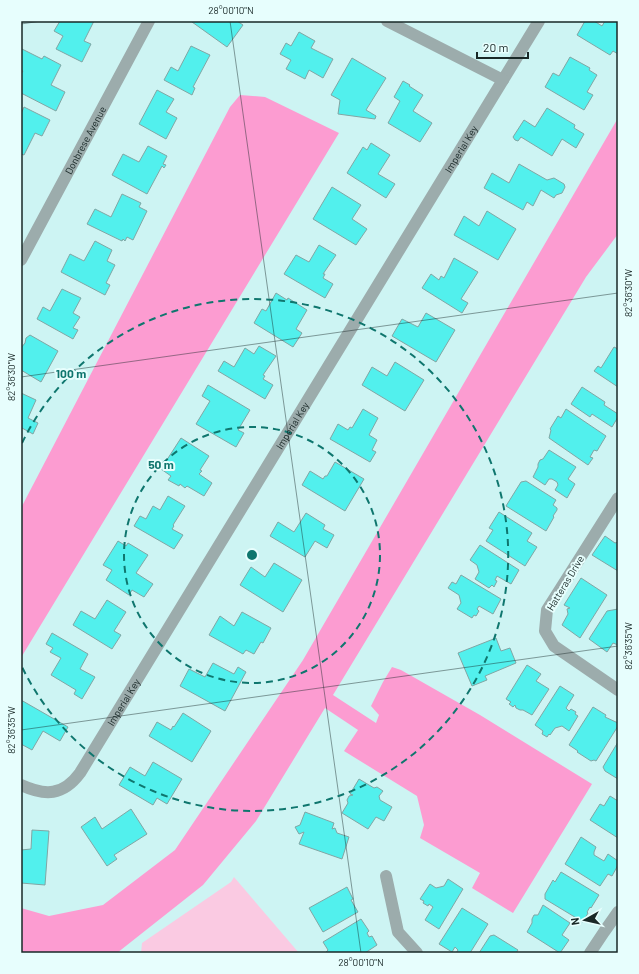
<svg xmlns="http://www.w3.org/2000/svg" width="639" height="974" font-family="Barlow,sans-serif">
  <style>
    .green { fill: #facae2 }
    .water { fill: #fc9cd1 }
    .building { fill: #52f0ed; stroke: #81a6a4 }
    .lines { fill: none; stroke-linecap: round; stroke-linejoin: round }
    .minor { stroke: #9cacac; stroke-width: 12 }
    .tertiary { stroke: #9cacac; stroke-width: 12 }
    .ticks { fill: none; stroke: #192827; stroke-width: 1; stroke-opacity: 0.45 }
    .ring { fill: none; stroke: #0f766e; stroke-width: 2; stroke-dasharray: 7 5 }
    .labels { text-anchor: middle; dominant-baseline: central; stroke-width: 4; stroke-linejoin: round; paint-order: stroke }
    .street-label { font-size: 10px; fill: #192827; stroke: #e7fefd }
    .centre { fill: #0f766e; stroke: #e7fefd; stroke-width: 2 }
    .ring-label { font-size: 12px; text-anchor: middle; font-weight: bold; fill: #0f766e; stroke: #e7fefd; stroke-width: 4; stroke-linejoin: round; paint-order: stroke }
    .neatline { fill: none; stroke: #192827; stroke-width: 1.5 }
    .ticks-label { font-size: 10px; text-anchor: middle; fill: #192827 }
  </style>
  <rect width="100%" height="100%" fill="#cdf4f3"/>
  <path class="green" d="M234,877L299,953H141L142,943L231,882Z"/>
  <path class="water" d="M240,95L265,97L339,133L22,656L21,655V508L230,107Z
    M618,118V234L586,277L333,695L376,723L379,715L371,706L383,682L392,667L401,670L480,715L592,784L513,913L472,888L480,873L420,838L424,825L417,796L344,751L358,730L325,708L256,821L203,885L117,953H21V908L49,916L103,905L175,850L303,660Z"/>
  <path class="building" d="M60,21H94L84,41L91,44L82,62L56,49L63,36L54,31Z
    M193,21H237L243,25L227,47L192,22Z
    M585,21H594L602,26L605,21H618V54L613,51L610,55L577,35Z
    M299,32L315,41L311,48L333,59L323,78L309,70L305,79L286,69L291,60L280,54L286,43L291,46Z
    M191,46L210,55L193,87L195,88L192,95L164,80L171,67L178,71Z
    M22,49L42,59L44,56L61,65L51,85L65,92L56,111L21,93V74L23,71L21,70V52Z
    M570,57L590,68L589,70L597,75L587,92L593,95L584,110L545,87L553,73L559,76Z
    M352,58L386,78L366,110L376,116L375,119L338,114L340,100L331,95Z
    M403,81L410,85L409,86L423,95L413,111L432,123L420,142L388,123L400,101L394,97Z
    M157,90L174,99L166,112L177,118L166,139L139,124Z
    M24,107L50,120L42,136L35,133L24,155L21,154V114Z
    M547,108L575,125L574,128L584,134L576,148L562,139L552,156L521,137L518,141L515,140L513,137L524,120L535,127Z
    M371,143L390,155L378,174L395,184L386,198L347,173L363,147L367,150Z
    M148,146L167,156L163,164L166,165L164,168L162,166L147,194L112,175L123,154L139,162Z
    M519,164L547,180L554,178L564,184L565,187L562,193L556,195L554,198L541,190L533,206L527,202L523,210L484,188L492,173L509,183Z
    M332,187L361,205L352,219L367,229L356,245L313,219Z
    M122,194L141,203L139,207L147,211L133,240L127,237L125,241L123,239L122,241L87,224L95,209L111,217Z
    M487,211L516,229L498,260L454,235L464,216L479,226Z
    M95,241L112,250L107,261L115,265L106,283L110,285L105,295L61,272L70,254L84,261Z
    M319,245L336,255L323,274H325L323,278L333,284L325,298L284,274L296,255L309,262Z
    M454,258L478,272L461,299L468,303L462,313L422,288L431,274L439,280L441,276L444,278Z
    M62,289L81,298L73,313L80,317L73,328L78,330L73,339L37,319L43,307L50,311Z
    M276,293L287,300L288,298L307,310L296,329L302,333L293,347L254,323L262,309L266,311Z
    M426,313L455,330L436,362L392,336L402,319L418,327Z
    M30,335L58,351L41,382L21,370V348L25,343L26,338Z
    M259,346L276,356L263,375L265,376L263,379L273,385L265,399L218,371L224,361L234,367L245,348L254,354Z
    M614,347L618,349V387L594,371L598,366L601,368Z
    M395,362L424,380L405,411L362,385L372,367L387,376Z
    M208,385L250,410L238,430L244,433L236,447L196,424L210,401L202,396Z
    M582,387L605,402L604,405L618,414V417L612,427L592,414L590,417L571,404Z
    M21,393L36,400L28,418L38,423L33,434L22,428L21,431Z
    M363,409L378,418L369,435L377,440L372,450L376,452L370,462L330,439L338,424L348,430L350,427L352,428Z
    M566,409L606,436L597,451L594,450L590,457L593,458L588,465L549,438L551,430L550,429L558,416L561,418Z
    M181,438L209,456L200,470L202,471L199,474L212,483L204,496L187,486L185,488L180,484L179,486L168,480L171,476L161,469Z
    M549,450L576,467L568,479L575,484L567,498L555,490L558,485L557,482L552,479H549L545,485L533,477L538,467V464L540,460L543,459Z
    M335,462L364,479L345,511L302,485L310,471L323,479L325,476H327Z
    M526,481L556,500L553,505L557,508V510L553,516L554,517L546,531L506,506L521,482Z
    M168,496L185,506L173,525L174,526L172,529L183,535L174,549L134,526L140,516L146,519L153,506L160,510Z
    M499,512L532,533L527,541L537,547L525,566L486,541L493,530L489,528Z
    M306,513L325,525L323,529L334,535L327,548L315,541L305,557L270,536L278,522L294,532Z
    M605,536L615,543L618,542V571L592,555Z
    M118,541L126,546L128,543L148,555L136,573L153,584L144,597L132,590L129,595L106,580L112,570L103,565Z
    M480,545L519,570L511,584L497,576L495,580L497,581L494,587L492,585L489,588L475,579L479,572L477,565L470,560Z
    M274,563L302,580L283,612L240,585L251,567L265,577Z
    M461,575L501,599L493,614L479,606L477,609L479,611L476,616L474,615L472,618L457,609L461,603L459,595L448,588L452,582L456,584Z
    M581,578L607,595L580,638L562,625L568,614L567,609L570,608L564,605Z
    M107,600L126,612L114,631L121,635L112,649L73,625L81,611L95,619Z
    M618,609V645L613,643L607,652L589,639L607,611Z
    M242,612L271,628L263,643L261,642L254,654L246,650L243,654L209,635L220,616L234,626Z
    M52,633L88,654L80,669L95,677L82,699L74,694L76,690L51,675L61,658L50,652L53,648L46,644Z
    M496,638L501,651L510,648L516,663L485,676L487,680L472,686L458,653Z
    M213,663L234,674L238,667L246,672L225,711L180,686L189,669L205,677Z
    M527,665L541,674L536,681L549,689L532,715L523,710H520L516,708L515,705L513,707L509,704L511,702L506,699Z
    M560,686L574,695L566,708L569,711L571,709L576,712L575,714L578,716L569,731L562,726L555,728L550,735L549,734L547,737L542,734L543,731L535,725Z
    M21,700L68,727L60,741L43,731L32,750L21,744Z
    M593,707L606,715L605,717L618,723V726L596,761L594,760L591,761L577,752L578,751L569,745Z
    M183,713L211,731L192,762L149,736L157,722L171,730L173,726L174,727Z
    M618,742V779L605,771L603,767Z
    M153,762L182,779L167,804L157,798L153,805L119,785L130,767L145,776Z
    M359,779L374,788L377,787L383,791L379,796L380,800L392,807L384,821L376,817L368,829L342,813L348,803L347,800L349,796L353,795L350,794Z
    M610,796L618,801V838L590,820L600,804L604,806Z
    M131,809L147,834L114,855L117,859L107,866L81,827L95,817L102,829Z
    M305,812L334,823L332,829L335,828L337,833L349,837L342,859L299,844L304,832L299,834L295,827L300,825Z
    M32,830L49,831L45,885L21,883V850L31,849Z
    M581,837L596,847L594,852V855L604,861L608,854L618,861V865L612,876L608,874L600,886L565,864Z
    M561,872L599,895L591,908L590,907L587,912L588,913L583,922L545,899V894L553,880L555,882Z
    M448,879L463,889L439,929L425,920L433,907L429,904L428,906L423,903L424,901L420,899L430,884L436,888L444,886Z
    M347,887L353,899L351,900L358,912L323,932L309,908Z
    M543,905L570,923L562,935L569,940L560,953L527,932L532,923V919L534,915H538Z
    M462,908L488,924L470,953H456L458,950L455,947L452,952L439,944Z
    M361,919L369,931L367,933L369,937L372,936L377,945L365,953H327L326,952L328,950L323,942Z
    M494,935L518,950L516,953H479L490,936Z"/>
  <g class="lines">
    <g class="minor">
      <path id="s1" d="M21,260L149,21"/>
      <path d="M618,498L547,610L545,631L554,646L618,690"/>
      <path id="s2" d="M21,785C45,796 63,796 80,773L539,21"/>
      <path d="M386,876L398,932L417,953"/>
      <path d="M590,953L604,932L618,912"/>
    </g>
    <path class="tertiary" d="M387,21L503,80"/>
  </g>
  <path class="ticks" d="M230,21L361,953M21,24L41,21M21,377L618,293M21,730L618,646"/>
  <g class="ring">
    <circle cx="252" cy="555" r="128"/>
    <path d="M22 443A256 256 0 1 1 22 667"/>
  </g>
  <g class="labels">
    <g class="street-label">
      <text stroke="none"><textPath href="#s1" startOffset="136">Donbrese Avenue</textPath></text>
      <text stroke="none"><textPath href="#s2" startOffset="798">Imperial Key</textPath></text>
      <text stroke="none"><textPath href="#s2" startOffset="474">Imperial Key</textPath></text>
      <text transform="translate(565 583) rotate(-59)">Hatteras Drive</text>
      <text stroke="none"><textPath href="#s2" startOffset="150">Imperial Key</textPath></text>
    </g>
  </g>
  <circle cx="252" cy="555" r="6" class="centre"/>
  <g class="ring-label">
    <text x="71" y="378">100 m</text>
    <text x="161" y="469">50 m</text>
  </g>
  <rect width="639" height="974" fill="none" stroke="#e7fefd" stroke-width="44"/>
  <g transform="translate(585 920) rotate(262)" stroke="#e7fefd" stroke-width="3" paint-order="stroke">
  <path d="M0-3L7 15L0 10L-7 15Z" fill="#192827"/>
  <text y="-6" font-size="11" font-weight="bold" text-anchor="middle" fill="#192827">N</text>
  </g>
  <path d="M477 52v6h51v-6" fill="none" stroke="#192827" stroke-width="2"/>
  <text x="483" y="52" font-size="12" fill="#192827" stroke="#e7fefd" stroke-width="3" paint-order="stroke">20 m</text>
  <rect x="22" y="22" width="595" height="930" class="neatline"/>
  <g class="ticks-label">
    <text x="231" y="14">28°00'10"N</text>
    <text transform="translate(628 293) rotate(-90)" y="4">82°36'30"W</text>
    <text transform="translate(11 377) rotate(-90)" y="4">82°36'30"W</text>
    <text transform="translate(628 646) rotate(-90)" y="4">82°36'35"W</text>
    <text transform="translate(11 730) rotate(-90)" y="4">82°36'35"W</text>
    <text x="361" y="966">28°00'10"N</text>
  </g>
</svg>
